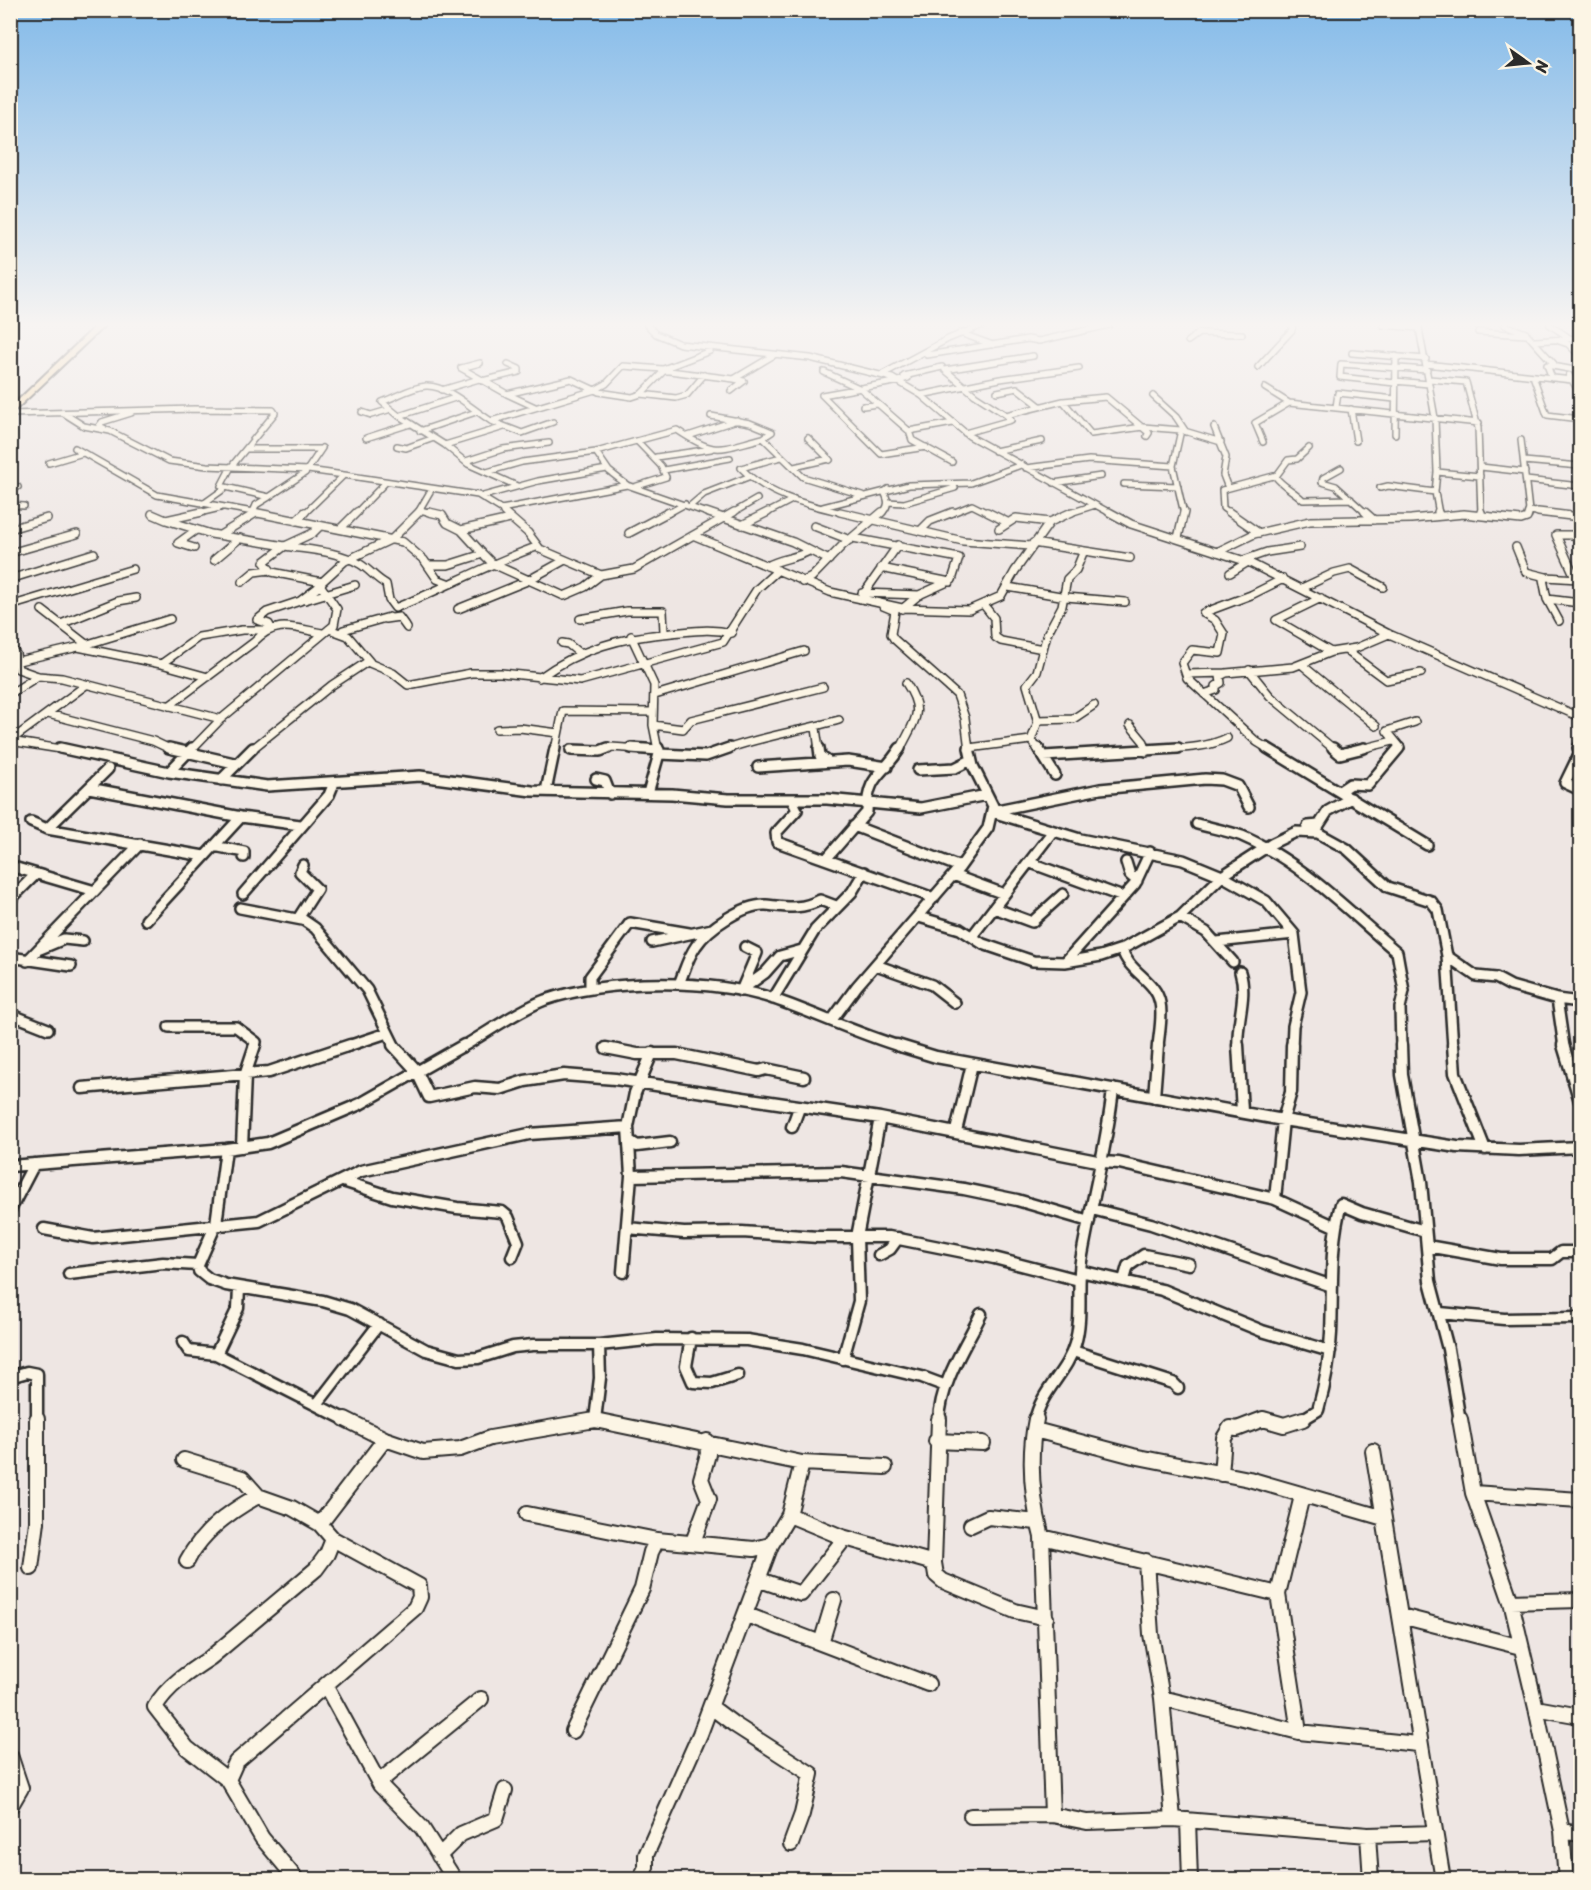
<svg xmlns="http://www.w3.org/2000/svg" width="1591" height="1890" font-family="Sriracha,sans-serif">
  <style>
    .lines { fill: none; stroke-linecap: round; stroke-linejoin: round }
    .minor-far4-casing { stroke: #2b2b2b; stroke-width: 8 }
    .minor-far3-casing { stroke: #2b2b2b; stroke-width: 10 }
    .minor-far2-casing { stroke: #2b2b2b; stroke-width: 14 }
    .minor-far1-casing { stroke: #2b2b2b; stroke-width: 15 }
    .minor-casing { stroke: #2b2b2b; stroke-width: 18 }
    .highway-casing { stroke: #2b2b2b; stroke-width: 4 }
    .minor-far4 { stroke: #fcf5e5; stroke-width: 5 }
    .minor-far3 { stroke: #fcf5e5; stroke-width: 7 }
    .minor-far2 { stroke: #fcf5e5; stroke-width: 9 }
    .minor-far1 { stroke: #fcf5e5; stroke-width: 10 }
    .minor { stroke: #fcf5e5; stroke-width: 14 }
    .highway { fill: #fbddab; fill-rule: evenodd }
  </style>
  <rect width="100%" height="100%" fill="#eee6e3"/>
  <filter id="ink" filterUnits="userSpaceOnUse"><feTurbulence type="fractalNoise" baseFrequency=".0167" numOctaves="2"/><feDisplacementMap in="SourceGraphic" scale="12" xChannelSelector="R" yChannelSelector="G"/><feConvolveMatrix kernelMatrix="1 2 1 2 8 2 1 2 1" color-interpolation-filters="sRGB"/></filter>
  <g filter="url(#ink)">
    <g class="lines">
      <g class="minor-far4-casing">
        <path id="minor-far4" d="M647,325L656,334L680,344L810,358L892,378L921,395L969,436L1112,514
          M1383,325L1419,328V325
          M1505,325L1526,333L1554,364
          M1550,325L1571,339
          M1419,328L1435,418L1437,472
          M1478,332L1527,335
          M960,333L993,345
          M1188,341L1199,333L1242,334
          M1535,341L1580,338
          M1559,341L1568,344L1580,356
          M1352,353L1426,359
          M927,355L1028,339L1039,341L1109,325
          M1426,364L1572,380
          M1258,367L1292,330L1293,325
          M461,368L507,394
          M461,368L480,363
          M661,370L734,379L774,355
          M824,372L861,389L909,431L912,440L952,462
          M883,374L948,339L983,325
          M1569,375L1580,394
          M1533,376L1547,415L1580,419
          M1552,378L1547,365L1580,371
          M1429,379L1466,382L1478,428L1481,514
          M482,381L519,372V369L508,364
          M898,381L908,378L904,376L942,367
          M900,381L822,395L881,454L926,447
          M1395,381L1429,384
          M1395,383L1340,377L1341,364L1427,370
          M1265,388L1289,403L1479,423
          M442,390L479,379
          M731,391L744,381L734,379
          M997,392L1017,388L1040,406
          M641,394L664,371
          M921,395L1000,379L1079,368
          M1153,396L1176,417L1186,432
          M455,398L399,416L382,402C396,397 411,387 426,386C448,385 473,410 491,421
          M1063,401L1106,397L1149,433L1147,436
          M863,406L877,404
          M535,407L507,394L571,379L599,392L632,397L641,394L676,398L687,395L704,375
          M1336,407L1338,393L1395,399
          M1351,409L1356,441
          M362,412L371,415L388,410
          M10,414L194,409L273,410L275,413L231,467L221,486L269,497L256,505L253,512L261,514
          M65,414L84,426L110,431L169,461L207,466L308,470L344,475
          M1006,415L975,395L945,370L1033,356
          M399,416L445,445
          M711,416L750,423L772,432L763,438
          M553,422L522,433L491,421L595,390L606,384L623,366L663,369L710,351
          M504,427L445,445L468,464L517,486
          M1214,427L1226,457L1223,475L1228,488
          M104,428L99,426L102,422L131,413
          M1181,430L1221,442
          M420,431L476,412
          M909,431L953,423
          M965,433L1011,420L1006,415L1063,401L1091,434L1143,427L1181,430L1173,466
          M1395,434L1396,356
          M688,436L737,420
          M366,438L410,424
          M808,438L830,460
          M1521,440L1529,511
          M1263,442L1255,423L1289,403
          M397,446L406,448L434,438
          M75,448L157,495L253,512
          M247,449H320
          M995,451L1042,441
          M596,452L609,471L627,485L710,514
          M656,457L711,449
          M781,457L741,468C769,497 809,505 847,514
          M466,461L503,449L549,443
          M1524,461L1580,466
          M49,463L83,453
          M794,467L829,459
          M1481,467L1525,472
          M1026,468L1089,460L1173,466L1184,514
          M1341,468L1323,478L1322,482L1336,486L1367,514
          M664,470L730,458
          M487,472L522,462L596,452L677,430C717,457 719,449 763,438L803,477L865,496
          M1275,476C1283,487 1293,490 1303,500L1351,499
          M1526,480L1580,486
          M1054,483L1101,476
          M1124,484L1178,486
          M634,487L666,477L661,466L638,442
          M1380,488L1388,486L1435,492
          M10,491L18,487
          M483,496L538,481L607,469
          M269,497L305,473L322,448
          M888,502L904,503L955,488
          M203,504L224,489L223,486
          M10,505L24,506
          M690,506L704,494L748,477
          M823,507L909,485L971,483L1021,465
          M501,509L506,514
          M420,510L436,514
          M195,514L220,508
          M304,514L344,475L478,495L501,509L627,485
          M355,514L386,482
          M417,514L431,490
          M667,514L685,504
          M731,514L757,499
          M765,514L794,499
          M881,514C889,507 889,501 884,492L888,489
          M950,514L972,505L990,514
          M1067,514L1095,505
          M1231,514L1223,508L1222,490L1277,475L1288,460L1297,459L1309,448
          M1439,514L1435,492L1437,472L1480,476
          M1528,514L1529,511L1551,514"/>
      </g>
      <g class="minor-far3-casing">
        <path id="minor-far3" d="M202,512L166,520L211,534L285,546L264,562L272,572L322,582
          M253,512L403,542L424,560L437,579L450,584
          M429,512L442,515L447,523L461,530
          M706,512L793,542L829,560
          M840,512L963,541L1031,546
          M987,512L1007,522
          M1109,512L1131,524L1248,562L1389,634L1580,717
          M1229,512L1259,533
          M1365,512L1374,520
          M1438,512L1439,516
          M1481,512L1482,516
          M1538,512L1580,517
          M152,514L166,520
          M296,521L305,512
          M742,525L768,512
          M320,526L313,533L285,546C309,550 338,551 360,564C370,570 375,578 386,584L389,600L395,608C443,589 488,564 536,547
          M814,526L850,540
          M10,529L47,518
          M340,529L357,512
          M999,529L1016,518L1050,522
          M920,531L930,521L953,512
          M629,533L669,512
          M220,535L256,513
          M695,536L830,592L902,608L969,610L1001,596L1015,571L1050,522L1072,512
          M853,538L959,558L952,580L919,595L902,609
          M1178,538L1184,512
          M1033,543L1130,558
          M1516,547L1526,572L1546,577L1543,579L1547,599L1559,621
          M194,548L178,543L196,530
          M1217,552L1254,534L1310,521L1411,519L1464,514L1521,520L1527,518L1529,512
          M10,553L77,534
          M483,554L493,564L564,596L585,587L601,575L540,549L528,533L504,512
          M214,560L240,538
          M1244,560L1267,552L1300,547
          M429,565H448L483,554L461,530L510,519
          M767,566C782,558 794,559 809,551
          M881,568L950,582
          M1230,573L1248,562
          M601,575L634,569L734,512
          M1546,577L1578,579
          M10,579L94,553
          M1576,579L1556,535H1580
          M242,582L254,572L270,570
          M802,582L812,577L842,546L882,512
          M1008,587L1066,597L1125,602
          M1302,588L1334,573L1350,569L1383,587
          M862,593L920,595
          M860,599L898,545
          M1547,599L1580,603
          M305,600L355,585
          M983,604L994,618L995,637L1001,641L1043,649
          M10,606L133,569
          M883,606L895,611L891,634L894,639L957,695L965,718L969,750
          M458,609L527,581L565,560
          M42,610L86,644
          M1203,613L1215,620L1224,634L1220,653L1192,650L1182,663L1187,678L1257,742L1270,750
          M1203,613L1251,595L1283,579
          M385,619L399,617L407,628
          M580,619L627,611H663L664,632
          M1276,620L1331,652
          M1276,620L1321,598
          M61,624L118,601L136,598
          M271,628L269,624L257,620L267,612L300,601L321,585
          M329,629L348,636L370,662
          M343,630L389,617
          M631,636L654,685L653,725L658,750
          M562,643L568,644L579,653
          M10,647L16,654L18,669L38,676L62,678L221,719
          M78,647L170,619
          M1347,651L1386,680L1421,673
          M10,663L78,647L161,664L199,637L242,630H265
          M161,664L208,677
          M1301,664L1376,726
          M1249,670L1270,696L1335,750
          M1186,674L1226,673
          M539,678C581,648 622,637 672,633C694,631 711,628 732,633
          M10,694L38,676
          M1204,694L1216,690V686L1221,683L1220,676L1226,673L1293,667L1331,652L1356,648L1389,634
          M655,695L804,651
          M169,706L254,642C275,619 294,628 322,633
          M48,714L153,741L172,750
          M1037,720L1073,719L1094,705
          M653,725L683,729L691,720L823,687
          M1130,725L1144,742L1146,750
          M816,728L819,750
          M497,729L520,728L558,733
          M1031,740L1038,722L1027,685L1037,672L1047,634L1062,606L1067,579L1076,570L1083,553
          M10,741L67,750
          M10,741L86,685
          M969,748L1031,740L1039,750
          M191,750L221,719L334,625L337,609L321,586L322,582L345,561L392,539L419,512
          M251,750L332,685L367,662L393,673L408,685L471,673H501L580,681L723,642L757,589L778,570
          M555,750L563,711L653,712
          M603,750L611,747L655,750
          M724,750C763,736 800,731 839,720
          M900,750C914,720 926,713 906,683
          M1152,750C1176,748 1205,749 1227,738
          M1357,750L1393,741
          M1398,750L1400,747L1387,731L1415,722
          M1579,750L1577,747L1580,741"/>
      </g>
      <g class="minor-far2-casing">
        <path id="minor-far2" d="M60,748L169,772L267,786L420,776L532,791L672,794L728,799H827L921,808L987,795
          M169,748L234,763
          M631,748L659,750
          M819,748L820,756L827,761
          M1038,748L1055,775
          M1145,748L1146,751
          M1267,748L1427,845
          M1333,748L1340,754L1364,748
          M1578,748L1580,751
          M571,750L600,751L608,748
          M1580,752L1565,783L1580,790
          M659,754L706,756L729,748
          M1044,756L1178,748
          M758,767L848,761L887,767
          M108,769L47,829L204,856
          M918,770L955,768L971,760
          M169,772L192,748
          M596,779L605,781L610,794
          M221,780L253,748
          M89,788L241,817L300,825
          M1341,790L1350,784L1368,785L1399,748
          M546,791L555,748
          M648,793L659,754L658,748
          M792,800L797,810L776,833L777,842L934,898
          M997,810L1100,789L1205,779L1222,780L1238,786L1249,807
          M992,812L1080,839L1183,860L1222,876L1266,901L1294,934L1301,992L1293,1026L1292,1047
          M31,822L47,829
          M1197,824C1212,828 1228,831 1242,836C1302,862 1348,911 1397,952L1404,991L1400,1008L1401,1047
          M854,826L960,867
          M1306,831L1308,826L1319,825L1328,811L1351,798
          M214,846L244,852V857
          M827,858L867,812C867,774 883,776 900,748
          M1126,862L1130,875L1137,881
          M1031,863L1123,897
          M303,865L300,872L317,889L299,917L315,928L367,990L395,1047
          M10,866L95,891
          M953,875L1004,894
          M243,894L329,795L334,783
          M10,900L36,874
          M240,908L302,920
          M994,908L1032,922L1063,894
          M919,917L960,929L983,944L1033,961L1065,962L1101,956L1122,949L1180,917L1222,876L1273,843L1296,832L1318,833L1347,849L1388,887L1431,901L1438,910L1447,956L1453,1047
          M1180,917L1206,932L1233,962
          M146,920L241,817
          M973,935L1053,831
          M652,942L712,929
          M1217,942L1294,934
          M40,949L64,939L83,941
          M1122,949C1128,972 1156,980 1160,1003C1163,1016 1159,1033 1158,1047
          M1447,956L1476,976L1496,978L1511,986L1557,999L1580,1002
          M10,957L71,966
          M27,961L140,844
          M1065,962L1135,884L1150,852
          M876,965L932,985L955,1003
          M679,984C684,972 688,957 696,946C708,928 744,904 766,905C787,907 801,910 820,900L836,906
          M743,986L757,953L745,947
          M590,989V977L630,923L689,933
          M740,991L765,973L780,956L802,950
          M773,999L815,930L852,892L864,872
          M1557,999L1564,1047
          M10,1014L48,1029
          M832,1020L857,986L960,867L988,828L993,806L973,766L969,748
          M169,1027H236L256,1042L254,1047
          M345,1047L387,1033
          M462,1047C487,1033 518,1010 545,1000C608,979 711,978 774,999C817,1014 858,1034 902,1047
          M1238,1047C1236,1021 1248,997 1240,972"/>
      </g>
      <g class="minor-far1-casing">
        <path id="minor-far1" d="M393,1045L416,1070L429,1097L475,1087L500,1089L525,1081L564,1075L615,1079L880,1118L1102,1162L1119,1163L1275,1199L1334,1226
          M897,1045L936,1057L1283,1120L1457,1147L1519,1150L1580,1147
          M1238,1045L1242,1111
          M1401,1045L1402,1075L1421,1182L1430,1281L1448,1349L1460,1421
          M1453,1045L1455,1073L1485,1149
          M1563,1045L1580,1101
          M606,1048L637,1054H677L759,1071L766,1069L804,1077
          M82,1088L269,1072L350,1045
          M1154,1097L1158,1045
          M792,1127L799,1108
          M956,1131L972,1064
          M630,1141L637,1146L670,1142
          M242,1147L245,1075L255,1045
          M226,1149L216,1224L198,1265L199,1271L209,1279L226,1285L323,1301L350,1309L426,1350L459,1359L478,1358L513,1347L533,1345H599L657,1339L747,1340L803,1349L922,1377L946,1386
          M10,1166L226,1149L268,1143L360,1104L464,1045
          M631,1176L841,1172L964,1189L1017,1200L1089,1221
          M343,1181L392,1197L457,1208L502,1212L508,1217L518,1242L512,1257
          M1275,1199L1283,1120L1291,1092L1292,1045
          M1092,1209L1151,1224L1329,1285
          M10,1210L34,1164
          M627,1228L684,1233L742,1232L818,1237H889L994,1258L1079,1280
          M44,1229L93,1238L259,1221L361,1171L529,1134L628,1127
          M1427,1246L1501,1259H1552L1561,1252H1580
          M879,1255L890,1249L898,1238
          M1080,1271L1162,1290L1262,1331L1330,1351
          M623,1272L631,1176L628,1127L635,1093L652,1053
          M69,1274L163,1263L198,1265
          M1124,1280L1128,1266L1144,1255L1189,1264
          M1440,1313L1504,1319L1580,1318
          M691,1338L686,1366L693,1382L712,1383L738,1375
          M183,1342L189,1351L216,1354L348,1421
          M1073,1351L1173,1383L1178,1388
          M216,1354L238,1308L239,1289
          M843,1359L859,1301L857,1237L880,1118
          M10,1377L27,1372L37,1374V1421
          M318,1403L379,1324
          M595,1420L600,1378L599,1345
          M592,1421H598
          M939,1421C940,1383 965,1347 981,1314
          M1035,1421C1041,1390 1067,1373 1075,1344C1083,1317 1077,1289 1081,1261C1091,1203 1107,1147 1113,1089
          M1259,1421H1266
          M1300,1421L1318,1410C1325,1385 1330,1359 1331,1333C1333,1289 1329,1247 1341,1204L1362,1213L1425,1231"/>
      </g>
      <g class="minor-casing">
        <path id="minor" d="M345,1419L385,1439L423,1452L460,1449L490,1438L595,1420L802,1463L885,1467
          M939,1419L934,1563L936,1575L943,1581L1015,1611L1046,1618
          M1036,1419C1028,1458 1032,1499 1042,1537L1052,1815
          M1263,1419L1284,1425L1303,1419
          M1460,1419L1473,1493L1511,1602L1536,1708L1562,1831L1566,1880
          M1035,1430L1133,1456L1249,1479L1384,1518
          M936,1441L983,1443
          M1373,1451L1443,1880
          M184,1460L242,1478L258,1496L292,1508L320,1524L333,1539L419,1586L420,1597L415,1608L236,1762L228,1780L262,1838L297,1880
          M1221,1474L1224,1438L1230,1428L1237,1429L1263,1419
          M1473,1493L1580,1500
          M527,1514L657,1540L754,1549L771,1545
          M789,1515L842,1537L934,1563
          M320,1524L385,1439
          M971,1525L988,1517L1037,1522
          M1042,1537L1278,1594
          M693,1542L709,1499L701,1479L708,1454L707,1441
          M187,1561C202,1532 230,1511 258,1496
          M1146,1561L1151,1634L1162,1698L1173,1819L1368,1835L1435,1833
          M31,1568L37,1522V1419
          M760,1580L801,1594L845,1538
          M1511,1602L1580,1600
          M747,1615L928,1684
          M1401,1616L1521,1647
          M821,1643L834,1600
          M326,1686L380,1785L422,1828L455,1880
          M1162,1698L1299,1732L1418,1744
          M711,1707L735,1725L811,1774L802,1814L791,1844
          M1536,1708L1580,1716
          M573,1731L642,1589L651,1552L657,1540
          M1299,1732L1278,1594L1302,1496
          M10,1755L21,1788L10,1807
          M228,1780L187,1748L155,1707C167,1686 190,1671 210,1658L316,1569L327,1554L333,1539
          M379,1782L481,1699
          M971,1816L1052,1815L1087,1822L1173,1819
          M1188,1820L1190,1880
          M1562,1831L1580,1834
          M1368,1835L1371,1880
          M439,1856L461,1834L496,1819L505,1790
          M640,1880L646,1867V1855L700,1734L771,1545L789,1515L802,1463"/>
      </g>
      <g class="highway-casing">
        <path id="highway" d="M97,325H105L10,415V408Z"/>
      </g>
      <use href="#minor-far4" class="minor-far4"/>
      <use href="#minor-far3" class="minor-far3"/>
      <use href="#minor-far2" class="minor-far2"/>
      <use href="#minor-far1" class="minor-far1"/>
      <use href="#minor" class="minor"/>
      <use href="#highway" class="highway"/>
    </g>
  </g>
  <linearGradient id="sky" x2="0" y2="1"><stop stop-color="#83bae9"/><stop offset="0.55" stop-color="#f7f4f2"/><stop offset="1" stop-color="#f7f4f2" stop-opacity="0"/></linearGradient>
  <rect width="1591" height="590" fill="url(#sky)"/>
  <rect width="1591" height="1890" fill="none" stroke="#fcf5e5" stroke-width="36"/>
  <rect x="18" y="18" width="1555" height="1854" fill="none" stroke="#2b2b2b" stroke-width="2" filter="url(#ink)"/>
  <g transform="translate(1528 63) rotate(105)" stroke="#fcf5e5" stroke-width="4.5" paint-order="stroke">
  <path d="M0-4.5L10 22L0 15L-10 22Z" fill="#2b2b2b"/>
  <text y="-9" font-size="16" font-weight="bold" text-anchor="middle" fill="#2b2b2b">N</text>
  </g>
</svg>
